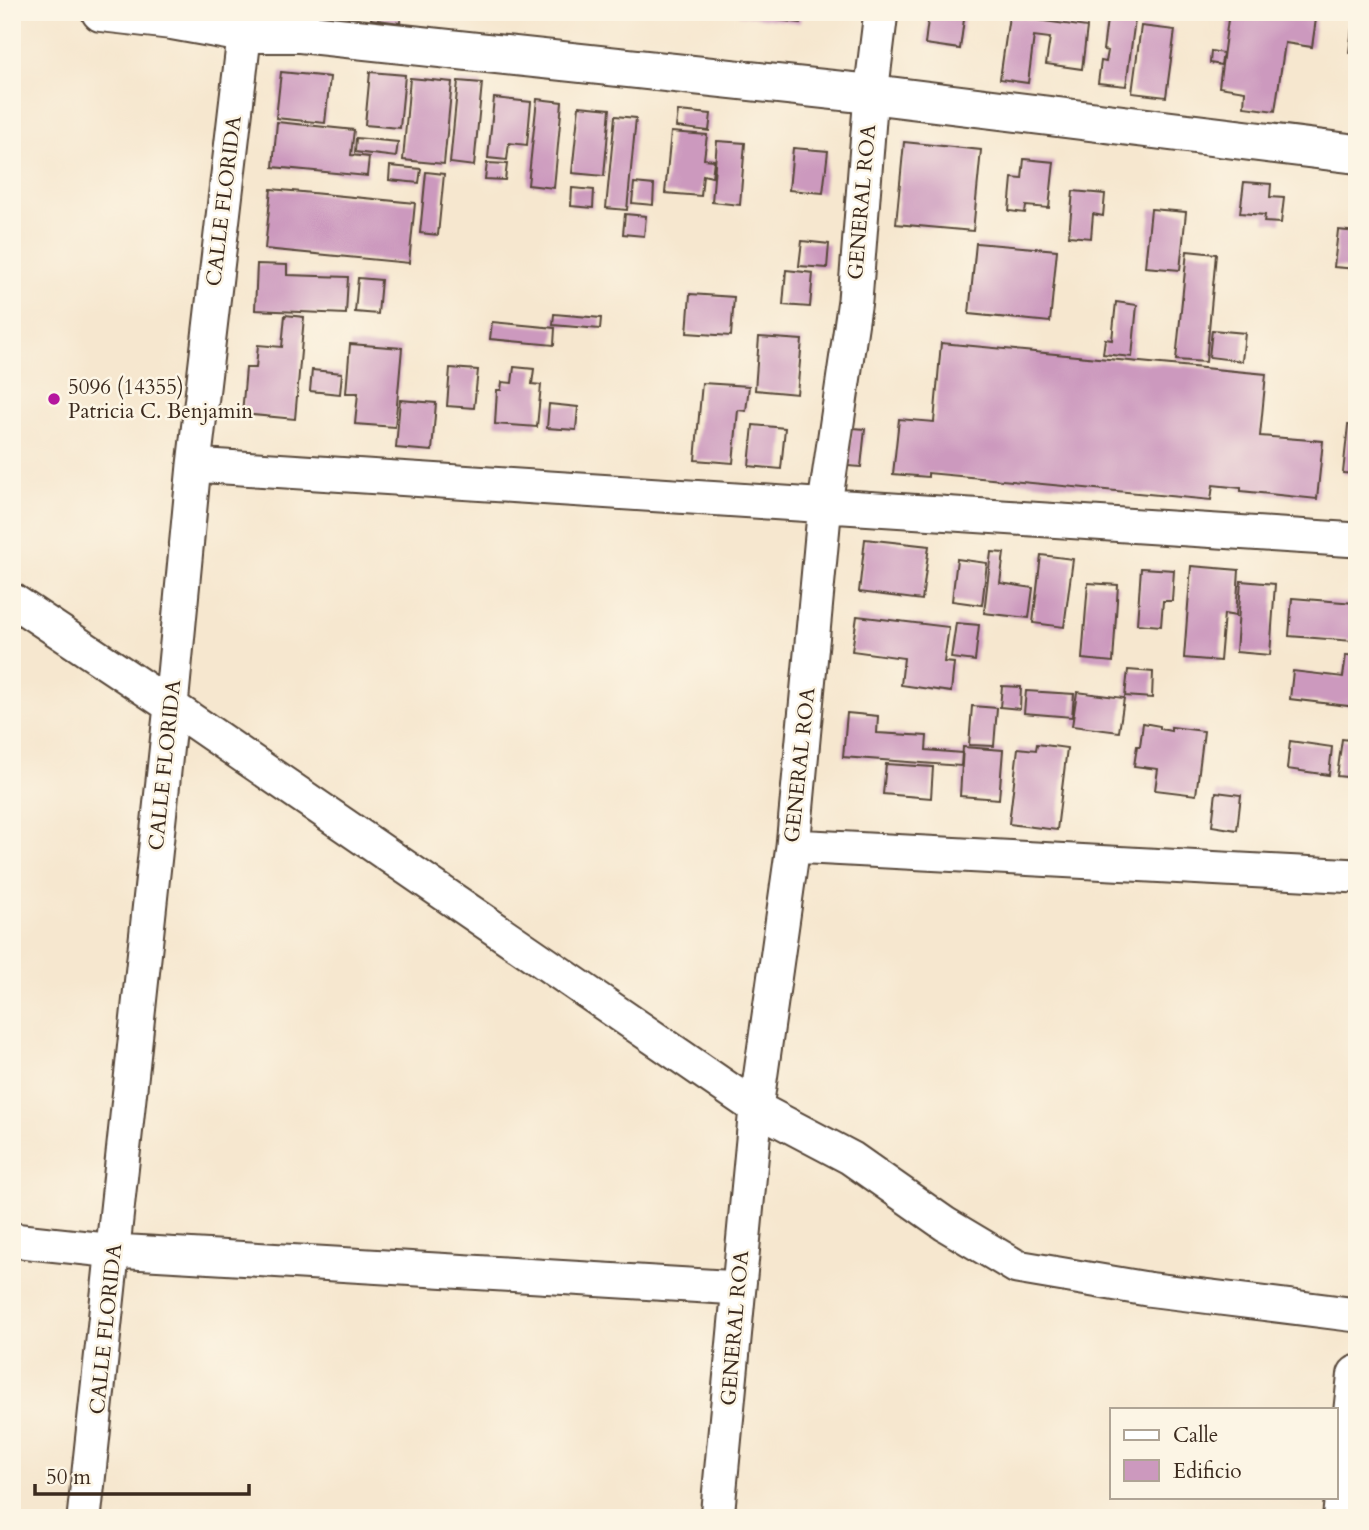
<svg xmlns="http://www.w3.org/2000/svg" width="1369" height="1530" font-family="Cardo,serif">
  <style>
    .building { fill: #cc99be }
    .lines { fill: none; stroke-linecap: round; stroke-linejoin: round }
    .minor-casing { stroke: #574639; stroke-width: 37 }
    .major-casing { stroke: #574639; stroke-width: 42 }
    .minor { stroke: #fff; stroke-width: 33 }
    .major { stroke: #fff; stroke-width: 38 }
    .poi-dot { fill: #b5179e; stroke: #fcf5e5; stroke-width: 2.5 }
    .labels { text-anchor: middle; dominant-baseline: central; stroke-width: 5; stroke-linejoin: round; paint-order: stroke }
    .street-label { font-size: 21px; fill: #3b2a1e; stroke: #fcf5e5 }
    .poi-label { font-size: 21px; fill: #3b2a1e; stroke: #fcf5e5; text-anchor: start }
  </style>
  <rect width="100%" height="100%" fill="#fcf5e5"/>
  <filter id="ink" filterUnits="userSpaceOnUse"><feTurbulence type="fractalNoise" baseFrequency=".0143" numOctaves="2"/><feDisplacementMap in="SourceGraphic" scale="14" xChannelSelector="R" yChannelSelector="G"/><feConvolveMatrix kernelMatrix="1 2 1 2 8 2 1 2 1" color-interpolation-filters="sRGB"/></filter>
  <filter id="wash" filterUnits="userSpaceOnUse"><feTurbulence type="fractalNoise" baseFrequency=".00686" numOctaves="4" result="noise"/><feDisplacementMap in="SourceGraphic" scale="28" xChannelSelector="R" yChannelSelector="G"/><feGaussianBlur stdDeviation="1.57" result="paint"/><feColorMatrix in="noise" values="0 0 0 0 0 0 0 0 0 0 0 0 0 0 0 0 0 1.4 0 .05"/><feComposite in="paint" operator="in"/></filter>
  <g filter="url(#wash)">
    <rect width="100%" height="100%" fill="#f6e7cf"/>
    <g id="blocks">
      <path class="building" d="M372,12H401L400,23L371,19Z
        M431,12H464L463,18Z
        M510,12H548V18L510,14Z
        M738,12H801L800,23L738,15Z
        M929,12H965L960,49L925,44Z
        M1108,12H1136L1126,86L1098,83L1101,61L1106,62L1108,51L1103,50Z
        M1229,12H1317L1312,47L1285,43L1275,111L1244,107L1245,91L1219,87Z
        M1009,16L1087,27L1082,69L1046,64L1050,38L1034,36L1028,83L1000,79Z
        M1141,26L1175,30L1166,97L1132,93Z
        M1352,28H1357V54L1349,53Z
        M1211,51L1223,53L1221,65L1210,63Z
        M281,72L330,77L325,123L276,118Z
        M370,72L405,75L400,128L365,125Z
        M410,78L452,82L444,164L403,160Z
        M458,81L482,83L474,166L450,163Z
        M494,98L531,102L527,145L509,143L507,160L488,158Z
        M537,99L562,102L554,188L528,185Z
        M579,106L610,109L604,176L572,173Z
        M678,111L711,114L709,131L676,127Z
        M615,116L636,118L627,210L606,208Z
        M277,122L354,130L351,155L369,157L367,176L273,167Z
        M671,132L707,135L704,159L714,160L712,177L703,175L701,196L665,193Z
        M356,138L398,142L396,157L355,152Z
        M717,141L745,143L740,205L712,202Z
        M904,142L981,150L973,231L896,224Z
        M793,148L828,151L823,193L789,190Z
        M1024,159L1054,162L1049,208L1026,206L1025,213L1009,211L1012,178L1022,179Z
        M487,163L507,164L505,180L485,179Z
        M390,166L421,169L419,183L389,180Z
        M426,172L444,174L438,235L420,233Z
        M1244,182L1271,184L1270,197L1284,198L1281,223L1264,222L1265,215L1240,213Z
        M634,183L654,185L653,205L632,203Z
        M572,188L594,190L593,208L571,206Z
        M271,189L415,203L409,263L265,249Z
        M1073,191L1105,194L1103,216L1093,214L1091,238L1069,236Z
        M1151,209L1186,212L1180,270L1145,267Z
        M625,214L646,216L644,236L623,234Z
        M1338,230L1357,232V269L1334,267Z
        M802,241L829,244L827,268L799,266Z
        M976,243L1057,250L1050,322L969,314Z
        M1187,251L1216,254L1206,362L1176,360Z
        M257,264L287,265V275L348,277L346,314L255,310Z
        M786,270L813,273L810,307L783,305Z
        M358,278L381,280L378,314L355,312Z
        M690,294L734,297L731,336L687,333Z
        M1116,302L1137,305L1132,357L1103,354L1105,339L1112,340Z
        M554,314L601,318L600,329L553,325Z
        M285,315L304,317L295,419L242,414L246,368H256L258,345L282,347Z
        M492,322L555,328L554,345L490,339Z
        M1212,330L1245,333L1242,361L1209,357Z
        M759,337L802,340L797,394L755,390Z
        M941,343L1266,374L1260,436L1323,441L1317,499L1241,491V488L1213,485L1211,500L928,473V477L893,474L899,419L934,422Z
        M350,344L402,348L395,427L355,424L358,393H346Z
        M514,367L534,369L532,384L541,385L537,427L495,424L497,390H501L502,382L512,383Z
        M450,368L478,370L474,408L447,406Z
        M312,370L342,373L340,394L310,391Z
        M702,383L749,386L746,411L738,410L733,463L695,460Z
        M400,400L436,403L432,451L396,448Z
        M549,404L578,407L576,430L547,428Z
        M753,425L785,428L781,469L749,466Z
        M1348,425L1357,426V474L1343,473Z
        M852,428L865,429L861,467L848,466Z
        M865,539L929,546L922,600L859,592Z
        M991,552L1004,553L1000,583L1033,588L1029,618L984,613Z
        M1041,555L1073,559L1064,627L1033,623Z
        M957,559L987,563L982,605L952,601Z
        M1191,566L1239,570L1236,616L1224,614L1220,661L1184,658Z
        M1141,568L1174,570L1172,601H1163L1161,626L1137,624Z
        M1241,581L1275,584L1270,655L1236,652Z
        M1088,583L1118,585L1113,662L1082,659Z
        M1292,598L1355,603L1353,641L1289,636Z
        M857,616L949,627L944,662L954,663L951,692L901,685L904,658L852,651Z
        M956,623L979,625L975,661L951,658Z
        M1346,655L1357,656V707L1290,699L1293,671L1343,677Z
        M1128,670L1153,672L1152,698L1125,696Z
        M1002,686L1021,687L1020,709L1000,707Z
        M1026,691L1074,694L1072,717L1024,713Z
        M1077,692L1124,698L1119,732L1072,726Z
        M972,706L997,708L994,746L969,745Z
        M847,713L878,716L877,733L927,736L926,750L962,753L961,766L843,757Z
        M1143,723L1160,726V729L1171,731V727L1204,731L1196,795L1155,790L1158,769L1134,766L1137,746H1140Z
        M1342,739L1357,741V778L1337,776Z
        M1290,741L1332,747L1329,775L1287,769Z
        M1037,744L1067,748L1057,830L1009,824L1018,748L1036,750Z
        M963,747L1003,750L999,799L960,796Z
        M886,764L933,767L931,798L883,794Z
        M1216,792L1241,795L1237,830L1212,826Z"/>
    </g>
  </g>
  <g filter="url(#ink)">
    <use href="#blocks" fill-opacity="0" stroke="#574639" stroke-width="2"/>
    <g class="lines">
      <g class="minor-casing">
        <path id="minor" d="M194,465L1357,540
          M12,600L171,706L756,1108L851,1158L945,1224L1017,1267L1147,1289L1357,1315
          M793,846L1357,876
          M12,1240L115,1251L739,1288
          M84,1518L171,706L194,465L247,12
          M717,1518L756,1108L793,846L825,504L855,300L871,94L881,12"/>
      </g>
      <g class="major-casing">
        <path id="major" d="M101,12L172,20L244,33H300L871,94L1357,154
          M1342,1518L1357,1375"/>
      </g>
      <use href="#minor" class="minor"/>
      <use href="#major" class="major"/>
    </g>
  </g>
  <circle class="poi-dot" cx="54" cy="399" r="7"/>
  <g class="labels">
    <g class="street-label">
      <text transform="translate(224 201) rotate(-83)">CALLE FLORIDA</text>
      <text transform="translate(862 202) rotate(-85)">GENERAL ROA</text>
      <text transform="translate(165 765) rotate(-84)">CALLE FLORIDA</text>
      <text transform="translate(800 765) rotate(-84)">GENERAL ROA</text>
      <text transform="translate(735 1328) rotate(-85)">GENERAL ROA</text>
      <text transform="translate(106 1329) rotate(-84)">CALLE FLORIDA</text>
    </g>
    <g class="poi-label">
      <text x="68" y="387">5096 (14355)<tspan x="68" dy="24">Patricia C. Benjamin</tspan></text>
    </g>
  </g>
  <rect width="1369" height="1530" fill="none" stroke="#fcf5e5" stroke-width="42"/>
  <rect x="1110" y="1408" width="228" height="91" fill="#fcf5e5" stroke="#afa495" stroke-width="2"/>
  <rect x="1124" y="1430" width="35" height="10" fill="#ffffff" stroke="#afa495" stroke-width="2"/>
  <text x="1173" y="1442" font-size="21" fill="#3b2a1e">Calle</text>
  <rect x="1124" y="1460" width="35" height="21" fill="#cc99be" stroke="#afa495" stroke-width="2"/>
  <text x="1173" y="1478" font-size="21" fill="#3b2a1e">Edificio</text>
  <path d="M35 1484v10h214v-10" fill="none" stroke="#3b2a1e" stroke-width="3.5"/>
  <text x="46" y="1484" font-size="21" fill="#3b2a1e" stroke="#fcf5e5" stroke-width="5" paint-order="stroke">50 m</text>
</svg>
